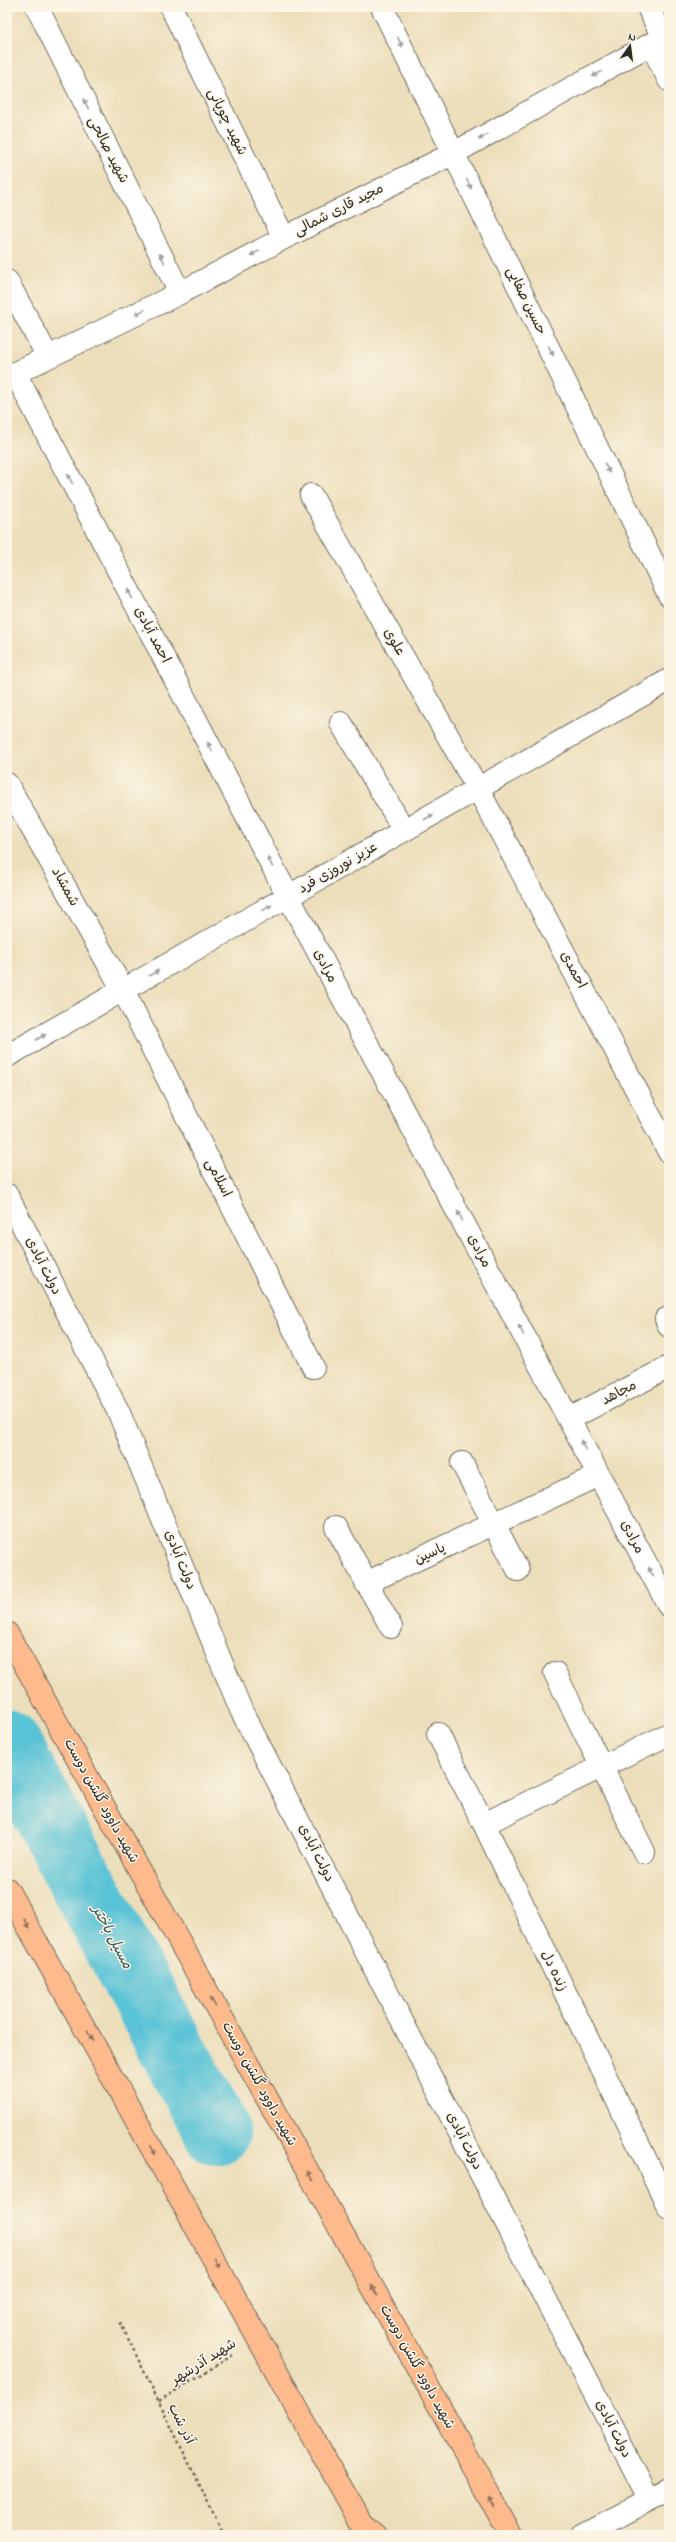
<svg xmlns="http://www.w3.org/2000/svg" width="676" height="2542" font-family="'Indie Flower','Playpen Sans Arabic',sans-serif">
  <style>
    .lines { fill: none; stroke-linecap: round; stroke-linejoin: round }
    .river { stroke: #5ac3d6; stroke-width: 67 }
    .street-casing { stroke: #6f6a5d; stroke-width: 24 }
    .primary-casing { stroke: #6f6a5d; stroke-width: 24 }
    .path { stroke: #6f6a5d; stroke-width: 2.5; stroke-dasharray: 3 3; stroke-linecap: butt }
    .street { stroke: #fff; stroke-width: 22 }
    .primary { stroke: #fcba8d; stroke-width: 22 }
    .oneway { fill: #a0a0a0 }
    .oneway2 { fill: #94725c }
    .labels { text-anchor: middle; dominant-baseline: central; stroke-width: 3; stroke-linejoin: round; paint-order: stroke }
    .street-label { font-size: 14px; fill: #2b2b2b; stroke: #fcf5e5 }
    .water-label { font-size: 15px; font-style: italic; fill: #39595e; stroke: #fcf5e5 }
  </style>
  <rect width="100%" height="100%" fill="#fcf5e5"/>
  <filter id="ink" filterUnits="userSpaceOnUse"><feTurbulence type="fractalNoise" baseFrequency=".025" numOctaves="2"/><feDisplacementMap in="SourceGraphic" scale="8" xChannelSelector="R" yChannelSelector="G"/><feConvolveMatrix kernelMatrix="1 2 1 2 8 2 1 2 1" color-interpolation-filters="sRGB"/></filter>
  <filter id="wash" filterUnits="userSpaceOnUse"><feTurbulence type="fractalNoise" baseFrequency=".012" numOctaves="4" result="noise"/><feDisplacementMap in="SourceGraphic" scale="16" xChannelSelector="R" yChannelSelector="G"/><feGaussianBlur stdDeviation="0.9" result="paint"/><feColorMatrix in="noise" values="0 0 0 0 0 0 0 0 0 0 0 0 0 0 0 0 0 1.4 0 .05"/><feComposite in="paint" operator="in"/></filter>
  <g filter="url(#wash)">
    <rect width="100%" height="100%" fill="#ecdeba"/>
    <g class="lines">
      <path class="river" d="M7,1743L217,2131"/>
    </g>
  </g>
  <g filter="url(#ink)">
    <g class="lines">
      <g class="street-casing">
        <path id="street" d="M37,7L180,293
          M171,7L284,238
          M382,7L669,595
          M648,7L664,40
          M651,44L669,80
          M7,281L48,357
          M15,373L288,896L669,1606
          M7,377L180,293L284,238L454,153L651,44L669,37
          M311,495L478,789L669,1152
          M341,723L404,830
          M7,784L123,990L313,1367
          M7,1056L669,680
          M7,1195L119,1413L241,1710L649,2499
          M666,1319L669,1326
          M569,1419L669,1367
          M462,1463L518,1570
          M336,1527L391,1627
          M366,1583L599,1475
          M555,1673L644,1852
          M438,1734L484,1824L669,2208
          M484,1824L669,1734
          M582,2535L669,2490"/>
      </g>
      <g class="primary-casing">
        <path id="primary" d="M7,1633L511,2535
          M7,1889L361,2523L375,2535"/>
      </g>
      <path class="path" d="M120,2322L224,2535
        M159,2401L233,2355"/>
      <use href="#street" class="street"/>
      <use href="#primary" class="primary"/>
    </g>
    <defs><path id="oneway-solid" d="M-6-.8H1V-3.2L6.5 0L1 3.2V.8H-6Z"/></defs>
    <g class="oneway">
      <use href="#oneway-solid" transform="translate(400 42) rotate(64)"/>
      <use href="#oneway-solid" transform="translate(597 74) rotate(151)"/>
      <use href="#oneway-solid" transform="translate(86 104) rotate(-117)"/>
      <use href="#oneway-solid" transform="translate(483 137) rotate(151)"/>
      <use href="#oneway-solid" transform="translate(469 184) rotate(64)"/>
      <use href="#oneway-solid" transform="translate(255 253) rotate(152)"/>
      <use href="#oneway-solid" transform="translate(162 258) rotate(-117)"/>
      <use href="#oneway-solid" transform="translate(140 312) rotate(154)"/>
      <use href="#oneway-solid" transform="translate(551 351) rotate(64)"/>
      <use href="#oneway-solid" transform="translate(607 468) rotate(64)"/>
      <use href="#oneway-solid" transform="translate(70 479) rotate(-118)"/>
      <use href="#oneway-solid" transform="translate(130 594) rotate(-118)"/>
      <use href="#oneway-solid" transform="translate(210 747) rotate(-118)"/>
      <use href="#oneway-solid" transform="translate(429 817) rotate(-30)"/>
      <use href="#oneway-solid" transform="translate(270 862) rotate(-118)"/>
      <use href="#oneway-solid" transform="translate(267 908) rotate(-30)"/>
      <use href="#oneway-solid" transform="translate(154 973) rotate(-30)"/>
      <use href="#oneway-solid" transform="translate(41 1037) rotate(-30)"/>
      <use href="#oneway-solid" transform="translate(460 1216) rotate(-118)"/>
      <use href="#oneway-solid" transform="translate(521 1330) rotate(-118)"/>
      <use href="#oneway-solid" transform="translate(583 1445) rotate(-118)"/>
      <use href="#oneway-solid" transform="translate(651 1572) rotate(-118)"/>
    </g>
    <g class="oneway2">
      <use href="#oneway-solid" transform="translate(26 1923) rotate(61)"/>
      <use href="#oneway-solid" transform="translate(213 2002) rotate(-119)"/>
      <use href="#oneway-solid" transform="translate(90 2036) rotate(61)"/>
      <use href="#oneway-solid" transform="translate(153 2150) rotate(61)"/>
      <use href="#oneway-solid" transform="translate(310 2176) rotate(-119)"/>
      <use href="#oneway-solid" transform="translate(217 2263) rotate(61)"/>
      <use href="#oneway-solid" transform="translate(374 2290) rotate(-119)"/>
      <use href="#oneway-solid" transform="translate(492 2501) rotate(-119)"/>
    </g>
  </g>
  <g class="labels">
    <g class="street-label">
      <text transform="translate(227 122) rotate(64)">شهید چوپانی</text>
      <text transform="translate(108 150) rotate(63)">شهید صالحی</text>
      <text transform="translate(339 210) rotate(-27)">مجید قاری شمالی</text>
      <text transform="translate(526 301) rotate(64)">حسین صفایی</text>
      <text transform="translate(152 635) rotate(62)">احمد آبادی</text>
      <text transform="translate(394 642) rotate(60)">علوی</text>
      <text transform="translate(338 868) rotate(-30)">عزیز نوروزی فرد</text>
      <text transform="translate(65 887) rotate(61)">شمشاد</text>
      <text transform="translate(325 966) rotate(62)">مرادی</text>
      <text transform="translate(573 970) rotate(62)">احمدی</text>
      <text transform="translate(218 1178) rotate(63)">اسلامی</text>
      <text transform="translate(479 1251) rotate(62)">مرادی</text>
      <text transform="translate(43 1266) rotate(63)">دولت آبادی</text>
      <text transform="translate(619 1393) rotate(-28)">مجاهد</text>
      <text transform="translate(632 1537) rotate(62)">مرادی</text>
      <text transform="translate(430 1554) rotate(-25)">یاسین</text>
      <text transform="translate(180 1560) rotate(68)">دولت آبادی</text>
      <text transform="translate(101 1801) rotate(61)">شهید داوود گلشن دوست</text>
      <text transform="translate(316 1853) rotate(63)">دولت آبادی</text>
      <text transform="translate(554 1971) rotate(64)">زنده دل</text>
      <text transform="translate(259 2084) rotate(61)">شهید داوود گلشن دوست</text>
      <text transform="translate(464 2141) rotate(63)">دولت آبادی</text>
      <text transform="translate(204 2362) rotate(-32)">شهید آذرشهر</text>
      <text transform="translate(417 2367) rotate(61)">شهید داوود گلشن دوست</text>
      <text transform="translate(181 2424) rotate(64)">آذر شب</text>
      <text transform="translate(613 2429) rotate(63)">دولت آبادی</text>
    </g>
    <g class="water-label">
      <text transform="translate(112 1937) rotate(62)">مسیل باختر</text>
    </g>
  </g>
  <rect width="676" height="2542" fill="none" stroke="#fcf5e5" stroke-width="24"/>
  <g transform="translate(630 46) rotate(14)" stroke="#fcf5e5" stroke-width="3" paint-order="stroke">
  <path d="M0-3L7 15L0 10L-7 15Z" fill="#2b2b2b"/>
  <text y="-6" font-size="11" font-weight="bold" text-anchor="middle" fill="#2b2b2b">N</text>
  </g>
</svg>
